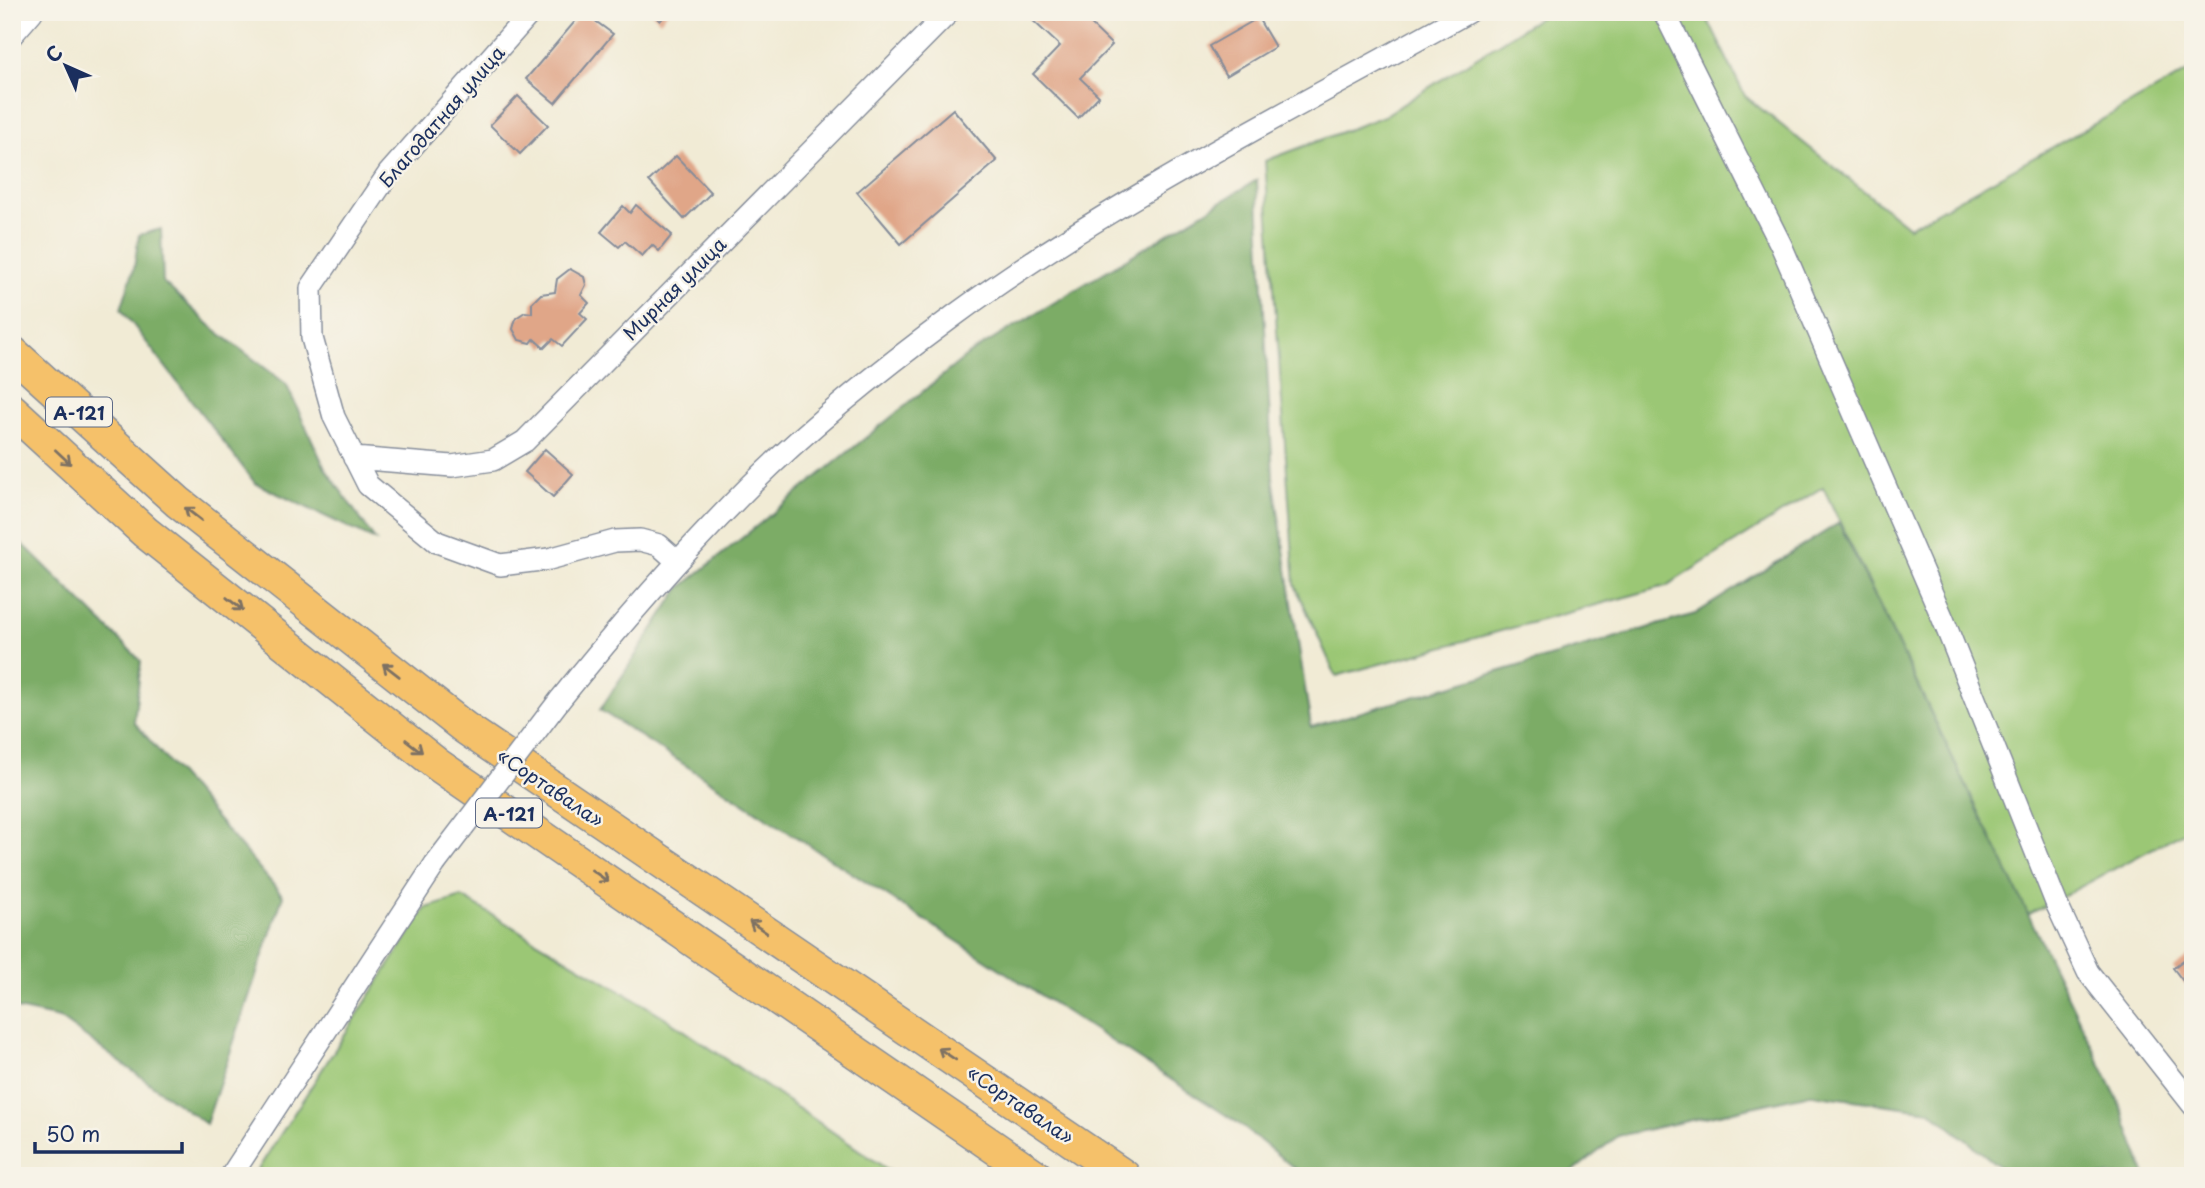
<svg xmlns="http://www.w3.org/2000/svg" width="2205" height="1188" font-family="'Playpen Sans',sans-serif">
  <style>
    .green { fill: #9bc775; stroke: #5b7b6a; stroke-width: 2 }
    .forest { fill: #7cac66; stroke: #4c6e62; stroke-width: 2 }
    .building { fill: #e0a688 }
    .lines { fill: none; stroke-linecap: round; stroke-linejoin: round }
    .minor-casing { stroke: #868d9a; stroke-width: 24 }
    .highway-casing { stroke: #868d9a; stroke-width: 35 }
    .minor { stroke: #fff; stroke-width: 21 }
    .highway { stroke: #f5c16b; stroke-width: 32 }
    .minor-bridge-casing { stroke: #868d9a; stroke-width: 24; stroke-linecap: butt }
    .minor-bridge { stroke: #fff; stroke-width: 21 }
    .oneway { stroke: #7d7164 }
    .labels { text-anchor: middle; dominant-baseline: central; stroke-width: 5; stroke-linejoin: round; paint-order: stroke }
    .shield { fill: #f7f3e8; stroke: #5d6a87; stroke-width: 2 }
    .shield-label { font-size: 18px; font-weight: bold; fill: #1b2f5e }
    .street-label { font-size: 19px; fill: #1b2f5e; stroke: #f7f3e8 }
  </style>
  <rect width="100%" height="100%" fill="#f7f3e8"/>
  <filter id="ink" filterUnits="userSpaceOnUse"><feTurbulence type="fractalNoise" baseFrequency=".0143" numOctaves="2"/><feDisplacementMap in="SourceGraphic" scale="14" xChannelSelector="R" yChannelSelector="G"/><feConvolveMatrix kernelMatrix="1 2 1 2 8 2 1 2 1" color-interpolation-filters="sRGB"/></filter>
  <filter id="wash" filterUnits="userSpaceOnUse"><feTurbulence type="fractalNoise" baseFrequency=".00686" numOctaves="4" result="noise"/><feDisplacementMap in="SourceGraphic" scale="28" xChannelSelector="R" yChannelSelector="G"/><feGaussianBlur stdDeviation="1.57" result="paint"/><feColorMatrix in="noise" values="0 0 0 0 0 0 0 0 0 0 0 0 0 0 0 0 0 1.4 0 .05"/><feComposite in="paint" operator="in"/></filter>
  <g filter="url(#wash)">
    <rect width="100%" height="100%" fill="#f1ebd5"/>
    <path class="green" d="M1548,12H1704L1745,96L1909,227L2193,69V827L2028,915L1823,487L1666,586L1336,676L1295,585L1265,161L1384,116Z
      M462,897L663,1016L897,1176H257L255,1174L426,908Z"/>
    <path class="forest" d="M1257,180L1273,477L1311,727L1695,614L1839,523L2117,1098L2146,1176H2011L1930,1111L1811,1094L1618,1136L1567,1176H1304L1238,1123L600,710L679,589L969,354Z
      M161,229L163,282L214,329L286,384L325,468L375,540L255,483L121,309L134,268L139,235Z
      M12,538L26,547L141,661L134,722L283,896L206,1124L59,1018L12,1008Z"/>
    <g id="blocks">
      <path class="building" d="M583,12L613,34L555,103L526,79Z
        M651,12H668L660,21Z
        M1032,12H1078L1112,45L1080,78L1099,96L1078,118L1033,74L1060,46L1028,16Z
        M1258,18L1275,47L1226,76L1209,46Z
        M518,96L548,125L520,154L490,125Z
        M953,109L997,161L901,244L857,192Z
        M676,156L711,193L684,219L649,181Z
        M636,205L672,235L659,251L652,245L642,256L625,241L619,247L601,232L623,206L630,213Z
        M570,269L584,277L586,285L581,295L589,303L580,313L587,319L562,346L553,339L544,348L534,339L531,343L519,340L513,329L516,318L525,312L532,313V303L541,294L555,292L557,279Z
        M545,449L573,474L553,497L525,472Z
        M2193,953V994L2173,968Z"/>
    </g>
  </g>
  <g filter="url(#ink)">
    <use href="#blocks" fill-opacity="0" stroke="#868d9a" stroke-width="2"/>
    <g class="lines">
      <g class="minor-casing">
        <path id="minor" d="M531,12L389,173L311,288L312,338L334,417L368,485L437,542L500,565L549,559L615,541L640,540L659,545L677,561
          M1664,12L1781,245L1943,619L2057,905L2088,972L2193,1105
          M12,35L32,12
          M354,458L452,466L493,460L525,441L949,12
          M559,701C619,626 682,554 751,485C810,426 887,365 955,315C1112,200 1298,107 1468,12
          M231,1176L435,864"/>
      </g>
      <g class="highway-casing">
        <path id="highway" d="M12,352L178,502L465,728L1124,1176
          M12,410L145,532L438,765L1036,1176"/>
      </g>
      <use href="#minor" class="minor"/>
      <use href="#highway" class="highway"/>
      <g class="minor-bridge-casing">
        <path id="minor-bridge" d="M435,864L559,701"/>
      </g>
      <use href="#minor-bridge" class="minor-bridge"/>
    </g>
    <defs><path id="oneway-shaft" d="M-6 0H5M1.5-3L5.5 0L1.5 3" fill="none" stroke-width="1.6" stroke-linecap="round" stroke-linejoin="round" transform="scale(1.75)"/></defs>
    <g class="oneway">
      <use href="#oneway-shaft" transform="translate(63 457) rotate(43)"/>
      <use href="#oneway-shaft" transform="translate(193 514) rotate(-142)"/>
      <use href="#oneway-shaft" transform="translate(235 604) rotate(38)"/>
      <use href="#oneway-shaft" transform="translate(391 670) rotate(-142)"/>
      <use href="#oneway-shaft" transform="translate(414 746) rotate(38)"/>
      <use href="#oneway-shaft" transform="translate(600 876) rotate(35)"/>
      <use href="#oneway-shaft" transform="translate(758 927) rotate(-146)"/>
      <use href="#oneway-shaft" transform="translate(947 1054) rotate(-146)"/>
    </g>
  </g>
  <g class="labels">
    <g class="shield">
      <rect x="46" y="397.5" width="66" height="29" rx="5"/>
      <rect x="476" y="798.5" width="66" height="29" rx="5"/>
    </g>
    <g class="shield-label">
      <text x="79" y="412">А-121</text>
      <text x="509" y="813">А-121</text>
    </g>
    <g class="street-label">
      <text transform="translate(441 116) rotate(-49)">Благодатная улица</text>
      <text transform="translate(674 288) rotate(-45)">Мирная улица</text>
      <text transform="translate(551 787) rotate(34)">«Сортавала»</text>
      <text transform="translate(1021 1104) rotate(34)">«Сортавала»</text>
    </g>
  </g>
  <rect width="2205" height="1188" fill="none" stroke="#f7f3e8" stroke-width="42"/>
  <g transform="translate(66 66) rotate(315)" stroke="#f7f3e8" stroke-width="5" paint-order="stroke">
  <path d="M0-5L12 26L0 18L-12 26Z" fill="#1b2f5e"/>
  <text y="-10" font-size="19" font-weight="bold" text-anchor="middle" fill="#1b2f5e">С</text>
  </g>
  <path d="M35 1142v10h147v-10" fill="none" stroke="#1b2f5e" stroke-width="3.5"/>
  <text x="46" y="1142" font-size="21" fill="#1b2f5e" stroke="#f7f3e8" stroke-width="5" paint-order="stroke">50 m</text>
</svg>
